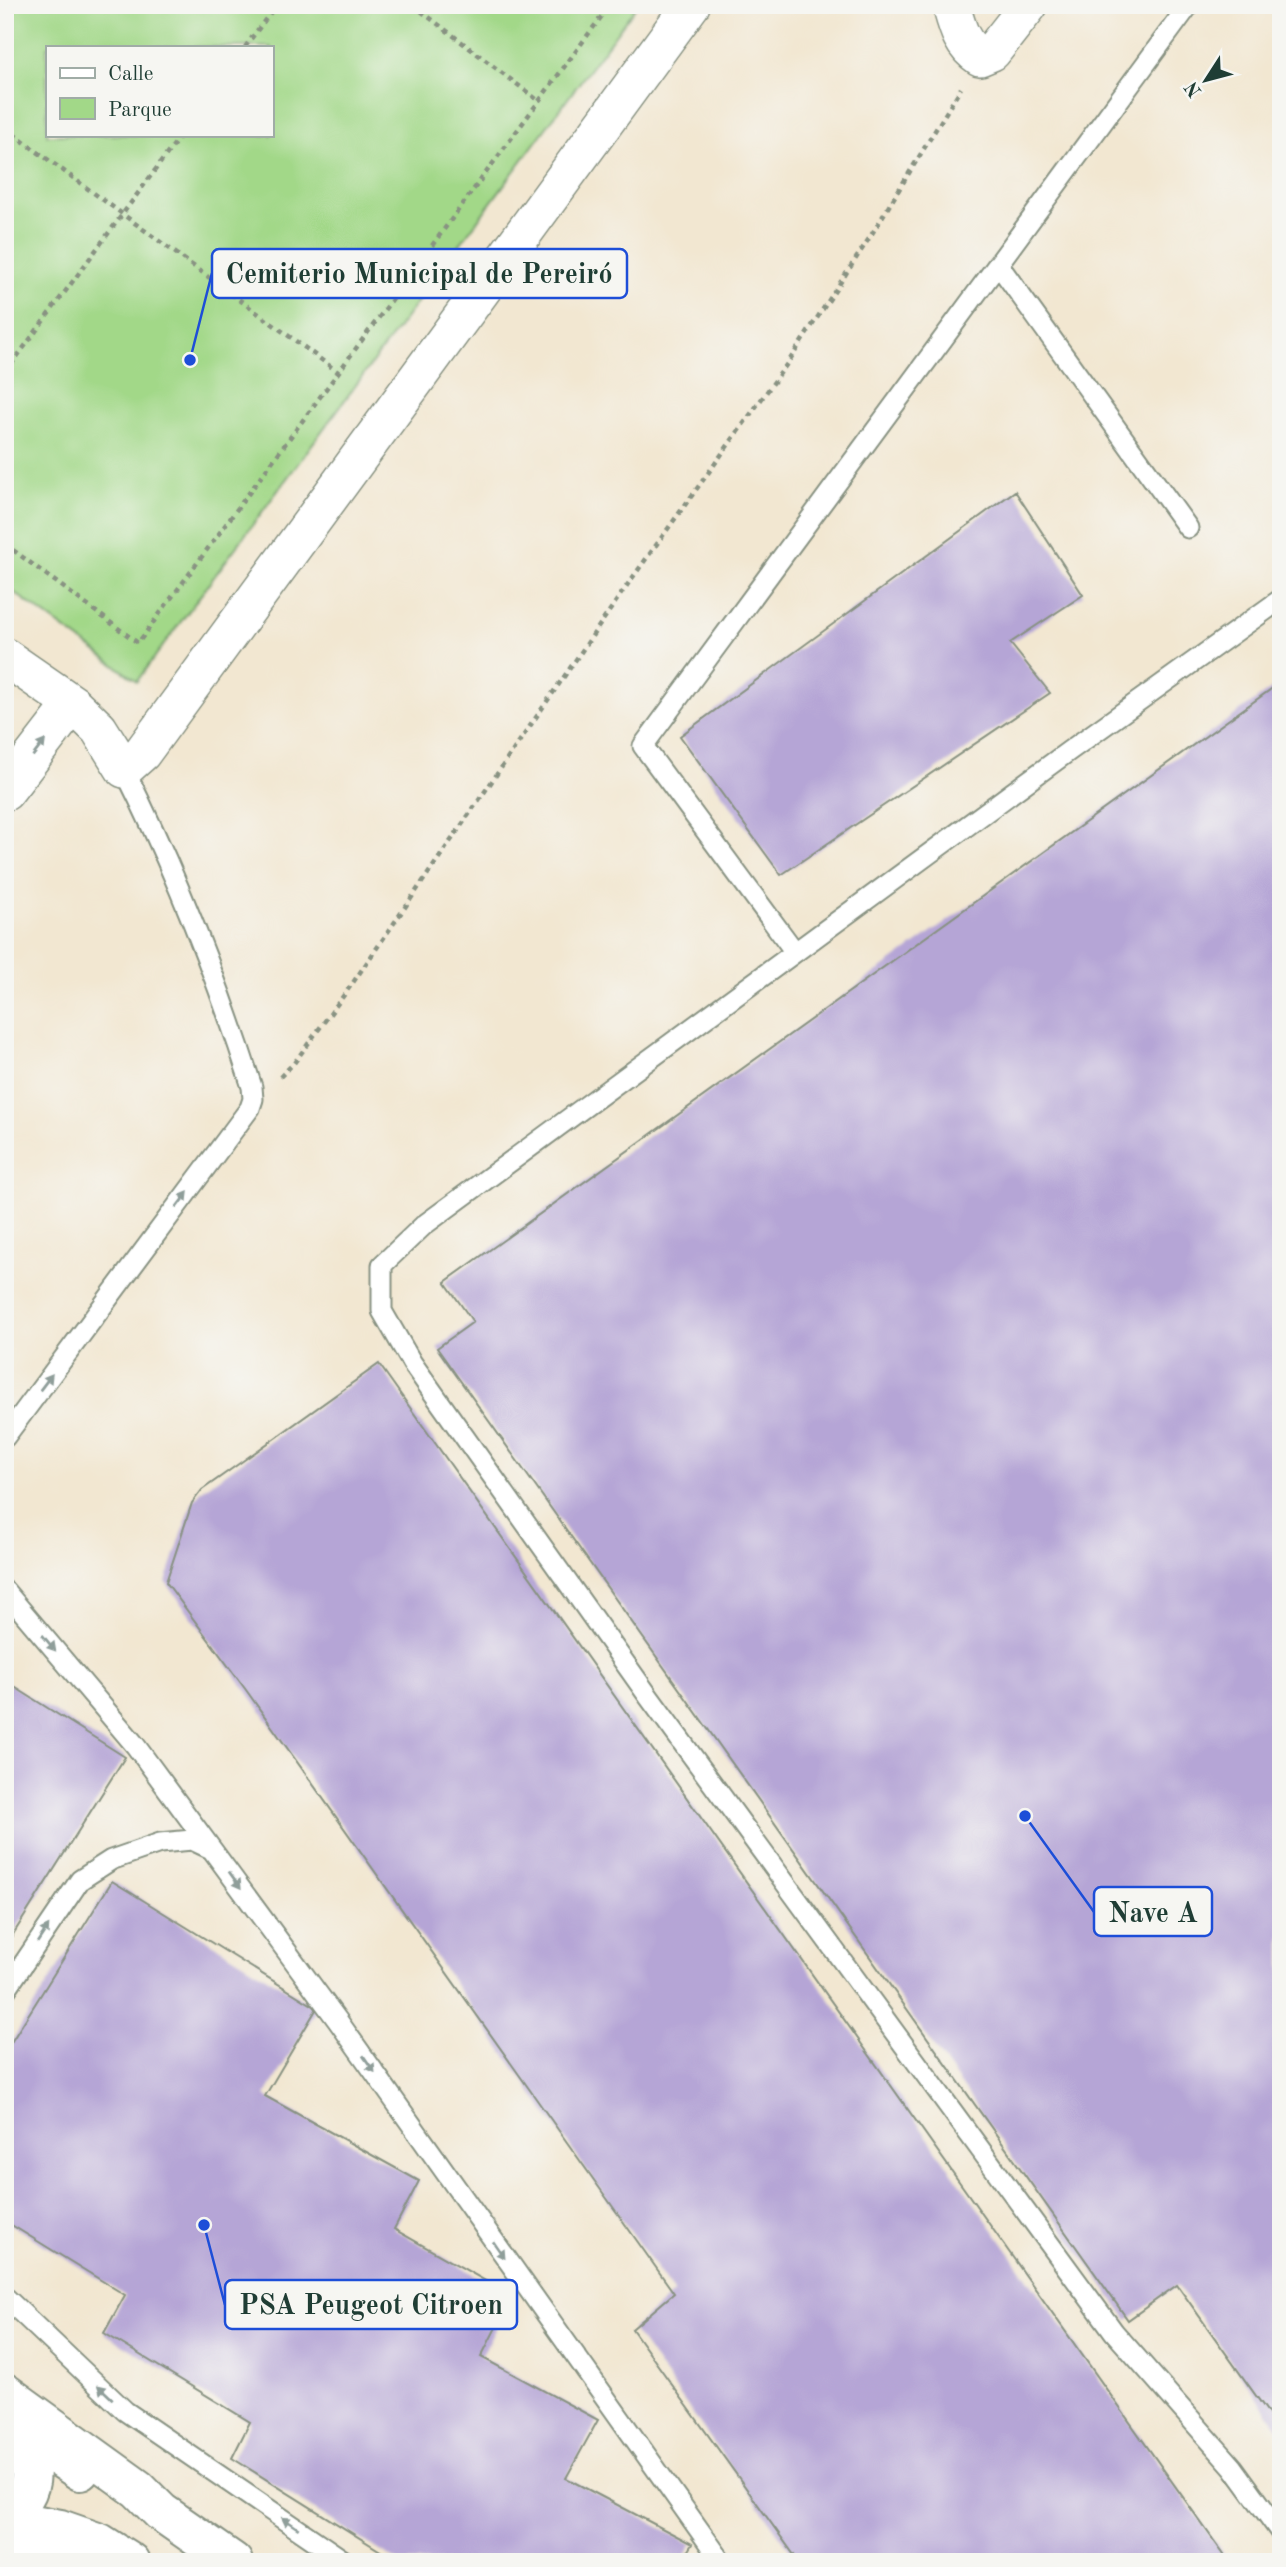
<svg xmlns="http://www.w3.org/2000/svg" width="1286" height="2567" font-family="'Old Standard TT',serif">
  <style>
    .green { fill: #a2d888; stroke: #608a5e; stroke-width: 2; fill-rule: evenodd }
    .building { fill: #b5a5d6 }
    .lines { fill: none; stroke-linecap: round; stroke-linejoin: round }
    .service-casing { stroke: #889282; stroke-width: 23 }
    .minor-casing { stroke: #889282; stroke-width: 40 }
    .primary-casing { stroke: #889282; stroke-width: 42 }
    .path { stroke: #889282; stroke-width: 4.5; stroke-dasharray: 5 5; stroke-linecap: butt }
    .service { stroke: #fff; stroke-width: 19 }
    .minor { stroke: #fff; stroke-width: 37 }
    .primary { stroke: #fff; stroke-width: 38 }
    .oneway { fill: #8f9e9a }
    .leader { fill: none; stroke: #1d4ed8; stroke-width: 2.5 }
    .callout-dot { fill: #1d4ed8; stroke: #f6f6f2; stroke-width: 2.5 }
    .callout { fill: #f6f6f2; stroke: #1d4ed8; stroke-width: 2.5 }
    .callout-label { font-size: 28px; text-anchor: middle; font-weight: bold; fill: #1f3d34 }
  </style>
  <rect width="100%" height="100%" fill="#f6f6f2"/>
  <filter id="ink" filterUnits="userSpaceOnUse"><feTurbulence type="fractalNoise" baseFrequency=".0143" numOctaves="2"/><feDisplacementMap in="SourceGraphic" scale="14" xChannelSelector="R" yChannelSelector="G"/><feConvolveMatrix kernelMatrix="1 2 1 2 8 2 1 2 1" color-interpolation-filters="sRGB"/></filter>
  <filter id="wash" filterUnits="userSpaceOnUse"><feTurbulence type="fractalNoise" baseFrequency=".00686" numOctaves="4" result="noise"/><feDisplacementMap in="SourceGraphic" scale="28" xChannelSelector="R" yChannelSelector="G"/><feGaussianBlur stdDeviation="1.57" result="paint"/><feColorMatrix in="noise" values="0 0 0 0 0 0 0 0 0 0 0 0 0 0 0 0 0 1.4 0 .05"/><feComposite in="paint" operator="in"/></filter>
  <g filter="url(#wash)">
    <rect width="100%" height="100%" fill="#f2e7d1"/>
    <path class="green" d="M5,5H637L137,681L5,586ZM47,47H271V135H47Z"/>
    <g id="blocks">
      <path class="building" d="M1015,491L1083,595L1010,643L1050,693L781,875L680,736Z
        M1281,682V2431L1177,2285L1128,2320L437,1348L473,1322L445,1282Z
        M379,1364L1229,2562H799L632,2329L674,2293L246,1690L166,1582L192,1503L202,1490Z
        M5,1681L125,1757L5,1947Z
        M112,1881L317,2008L265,2096L419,2181L394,2229L512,2296L481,2357L598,2420L566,2478L692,2544L681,2562H398L232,2458L250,2422L104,2333L125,2295L5,2221V2052Z"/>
    </g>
  </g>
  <g filter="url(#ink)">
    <use href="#blocks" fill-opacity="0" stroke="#889282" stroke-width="2"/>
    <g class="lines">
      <g class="service-casing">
        <path id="service" d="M998,264L1188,528
          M1281,599L1069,751L424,1225L382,1265V1311L412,1363L649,1697L1114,2332L1233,2467L1281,2533
          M795,952L643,746L1189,5
          M5,1437L250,1108L253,1099L252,1087C217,978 175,871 124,769
          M5,1591L135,1745L338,2021L722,2562
          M5,1991L80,1880L111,1860L160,1843L192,1840L211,1849
          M5,2297L125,2411L346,2562"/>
      </g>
      <g class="minor-casing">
        <path id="minor" d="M951,5C957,26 961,45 980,57L992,52L1029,5
          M5,657L73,704L99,729L124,769L142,753L691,5
          M5,792L73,704"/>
      </g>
      <g class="primary-casing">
        <path id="primary" d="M5,2393L138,2489L161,2512L233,2562
          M23,2445L50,2451L80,2471
          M5,2515C39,2497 39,2452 7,2432
          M5,2519L60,2529L100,2543L130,2562
          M5,2548L35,2547L66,2551"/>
      </g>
      <path class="path" d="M413,5L539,101
        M245,47L276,5
        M5,128L338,372
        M5,373L181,135
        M5,544L138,643L610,5
        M280,1077L294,1063L352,984L628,584L789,361L870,237L961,88"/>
      <use href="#service" class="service"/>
      <use href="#minor" class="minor"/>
      <use href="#primary" class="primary"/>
    </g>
    <defs><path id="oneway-solid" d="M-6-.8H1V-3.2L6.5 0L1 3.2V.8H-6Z" transform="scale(1.75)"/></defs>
    <g class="oneway">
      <use href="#oneway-solid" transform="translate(39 748) rotate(-52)"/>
      <use href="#oneway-solid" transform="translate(182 1200) rotate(-53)"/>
      <use href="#oneway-solid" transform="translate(46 1382) rotate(-53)"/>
      <use href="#oneway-solid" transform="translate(49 1643) rotate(50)"/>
      <use href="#oneway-solid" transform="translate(235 1880) rotate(54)"/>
      <use href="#oneway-solid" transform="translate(43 1934) rotate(-56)"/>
      <use href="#oneway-solid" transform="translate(369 2064) rotate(55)"/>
      <use href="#oneway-solid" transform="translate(499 2250) rotate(55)"/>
      <use href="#oneway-solid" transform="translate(105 2392) rotate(-137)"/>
      <use href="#oneway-solid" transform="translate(290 2523) rotate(-146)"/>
    </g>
  </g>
  <path class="leader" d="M190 360L212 273M1025 1816L1094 1912M204 2225L225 2305"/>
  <g class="callout-dot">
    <circle cx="190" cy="360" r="7"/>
    <circle cx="1025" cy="1816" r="7"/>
    <circle cx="204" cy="2225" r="7"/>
  </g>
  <g class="callout">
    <rect x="212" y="249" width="415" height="49" rx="7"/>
    <rect x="1094" y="1887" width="118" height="49" rx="7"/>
    <rect x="225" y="2280" width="292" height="49" rx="7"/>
  </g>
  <g class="callout-label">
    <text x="419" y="283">Cemiterio Municipal de Pereiró</text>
    <text x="1153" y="1922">Nave A</text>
    <text x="371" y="2314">PSA Peugeot Citroen</text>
  </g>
  <rect width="1286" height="2567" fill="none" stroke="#f6f6f2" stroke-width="28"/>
  <rect x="46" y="46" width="228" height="91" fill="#f6f6f2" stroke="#a0aca6" stroke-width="2"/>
  <rect x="60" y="68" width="35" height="10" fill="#ffffff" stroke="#a0aca6" stroke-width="2"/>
  <text x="108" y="80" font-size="21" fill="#1f3d34">Calle</text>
  <rect x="60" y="98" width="35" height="21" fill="#a2d888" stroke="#a0aca6" stroke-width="2"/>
  <text x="108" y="116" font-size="21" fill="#1f3d34">Parque</text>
  <g transform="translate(1206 80) rotate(234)" stroke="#f6f6f2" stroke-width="5" paint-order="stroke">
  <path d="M0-5L12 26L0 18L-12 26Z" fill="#1f3d34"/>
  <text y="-10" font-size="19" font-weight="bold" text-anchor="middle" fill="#1f3d34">N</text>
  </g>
</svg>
